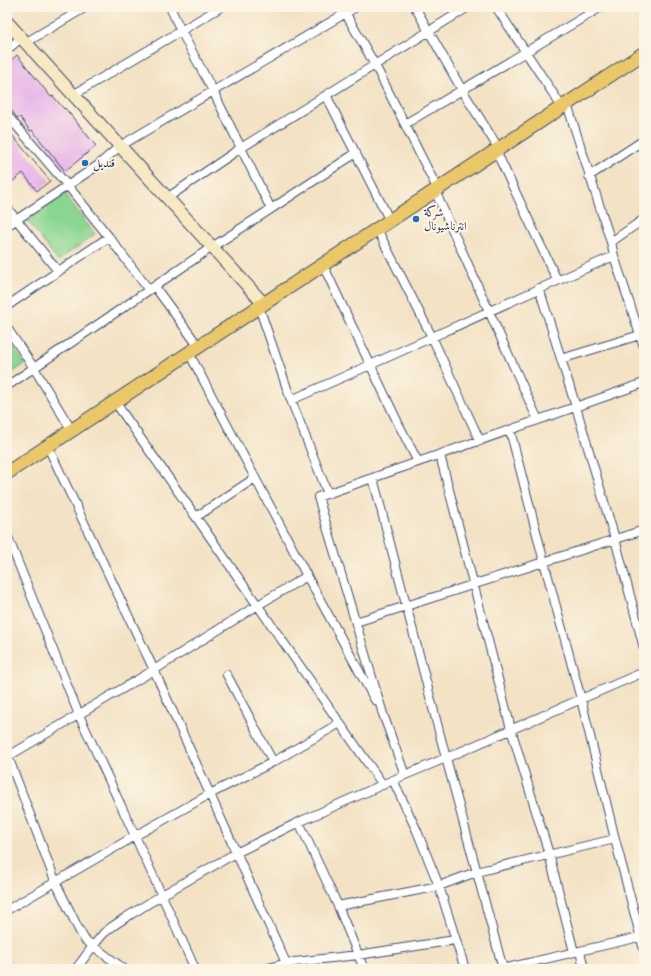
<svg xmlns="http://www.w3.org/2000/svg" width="651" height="976" font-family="'IM FELL French Canon',Amiri,serif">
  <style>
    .green { fill: #8ad591; stroke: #528278 }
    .building { fill: #e4aae9 }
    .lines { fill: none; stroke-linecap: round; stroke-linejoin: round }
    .street-casing { stroke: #3b4a6d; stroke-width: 10 }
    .secondary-casing { stroke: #3b4a6d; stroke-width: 14 }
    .primary-casing { stroke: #3b4a6d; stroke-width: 15 }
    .street { stroke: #fff; stroke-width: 8 }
    .secondary { stroke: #f7e9c3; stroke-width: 12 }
    .primary { stroke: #eac769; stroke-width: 13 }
    .poi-dot { fill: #1f6fb2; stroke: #fcf5e5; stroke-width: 1.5 }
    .labels { text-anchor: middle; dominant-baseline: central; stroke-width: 4; stroke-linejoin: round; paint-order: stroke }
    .poi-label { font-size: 12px; fill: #1b2f5e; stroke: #fcf5e5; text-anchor: start }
  </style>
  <rect width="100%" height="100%" fill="#fcf5e5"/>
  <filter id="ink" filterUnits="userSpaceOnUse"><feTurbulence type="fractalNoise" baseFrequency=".025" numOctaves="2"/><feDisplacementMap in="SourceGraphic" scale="8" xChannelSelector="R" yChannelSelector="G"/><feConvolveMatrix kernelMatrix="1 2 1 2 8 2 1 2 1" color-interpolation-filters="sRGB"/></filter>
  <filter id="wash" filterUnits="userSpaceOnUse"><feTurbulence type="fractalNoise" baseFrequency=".012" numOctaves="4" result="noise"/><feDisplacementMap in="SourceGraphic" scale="16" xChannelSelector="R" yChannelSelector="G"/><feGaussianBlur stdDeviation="0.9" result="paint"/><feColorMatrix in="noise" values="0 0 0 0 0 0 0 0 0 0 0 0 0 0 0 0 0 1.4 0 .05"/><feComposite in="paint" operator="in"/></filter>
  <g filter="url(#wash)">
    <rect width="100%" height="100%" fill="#f3e2c4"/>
    <path class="green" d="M64,193L95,234L58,261L27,220Z
      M7,338L25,364L7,376Z"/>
    <g id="blocks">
      <path class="building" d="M17,55L51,97L53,96L64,109L65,108L96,146L65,171L32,130L30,131L20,117L18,119L7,105V64Z
        M7,129L50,181L37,191L23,173L7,186Z"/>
    </g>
  </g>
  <g filter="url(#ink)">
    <use href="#blocks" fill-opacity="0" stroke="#3b4a6d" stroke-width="1"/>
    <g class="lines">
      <g class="street-casing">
        <path id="street" d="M170,7L181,31L213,91L241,148L271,209
          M342,7L375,65L438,190
          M415,7L462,90L499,149
          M496,7L562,107
          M25,43L86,7
          M7,50L21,38
          M73,95L221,7
          M326,95L390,221
          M567,104L611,242L614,256L644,347
          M7,115L68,186L109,237L149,290
          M405,124L601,7
          M496,151L557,280
          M589,176L644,140
          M435,191L523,387L538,420
          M167,198L241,148L468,7
          M7,208L58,271
          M7,226L97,166L120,146L356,7
          M377,229L432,337L480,441
          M611,242L644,219
          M323,265L398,423L418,462
          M155,287L199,347
          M539,288L576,407L615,539L644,648
          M7,306L109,237
          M259,307L291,400L328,494
          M7,328L34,368L72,431
          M189,353L307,576L375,700
          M561,359L640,335
          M7,386L149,290L212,247L271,209L356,153
          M291,400C399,353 505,303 614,256
          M115,402L196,517L383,785
          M510,430L544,562L581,699L615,839L644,950
          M48,447L154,670L286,963L288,969
          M440,455L511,729L549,854L574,952
          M373,478L446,758L503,969
          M196,517L255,478
          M7,535L79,715L135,836L195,969
          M356,622L644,530
          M227,675L273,762
          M7,754L56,883L79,930L85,940L124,969
          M7,757L154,670L258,605L307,576
          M405,775L383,714L318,497L644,383
          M393,780L417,831L439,886L465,969
          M299,822L338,906L364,969
          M338,906L439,886L476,872L615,839
          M7,910L135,836L210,794L273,762L340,723
          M580,951L584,969
          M7,966L11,969
          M76,969L93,946L104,933L113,926L125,918L162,895L236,853L299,822L393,780L446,758L581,699L644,672
          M266,969L286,963L358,955L455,940
          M502,969L644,936"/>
      </g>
      <g class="secondary-casing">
        <path id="secondary" d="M7,22L264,304"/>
      </g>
      <g class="primary-casing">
        <path id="primary" d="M7,473L644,53"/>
      </g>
      <use href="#street" class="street"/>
      <use href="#secondary" class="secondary"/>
      <use href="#primary" class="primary"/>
    </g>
  </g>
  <g class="poi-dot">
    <circle cx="85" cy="163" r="4"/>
    <circle cx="416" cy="219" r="4"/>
  </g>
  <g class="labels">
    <g class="poi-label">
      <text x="93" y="163">قنديل</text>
      <text x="424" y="212">شركة<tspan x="424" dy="14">انترناشيونال</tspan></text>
    </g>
  </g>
  <rect width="651" height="976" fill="none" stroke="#fcf5e5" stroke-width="24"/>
</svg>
